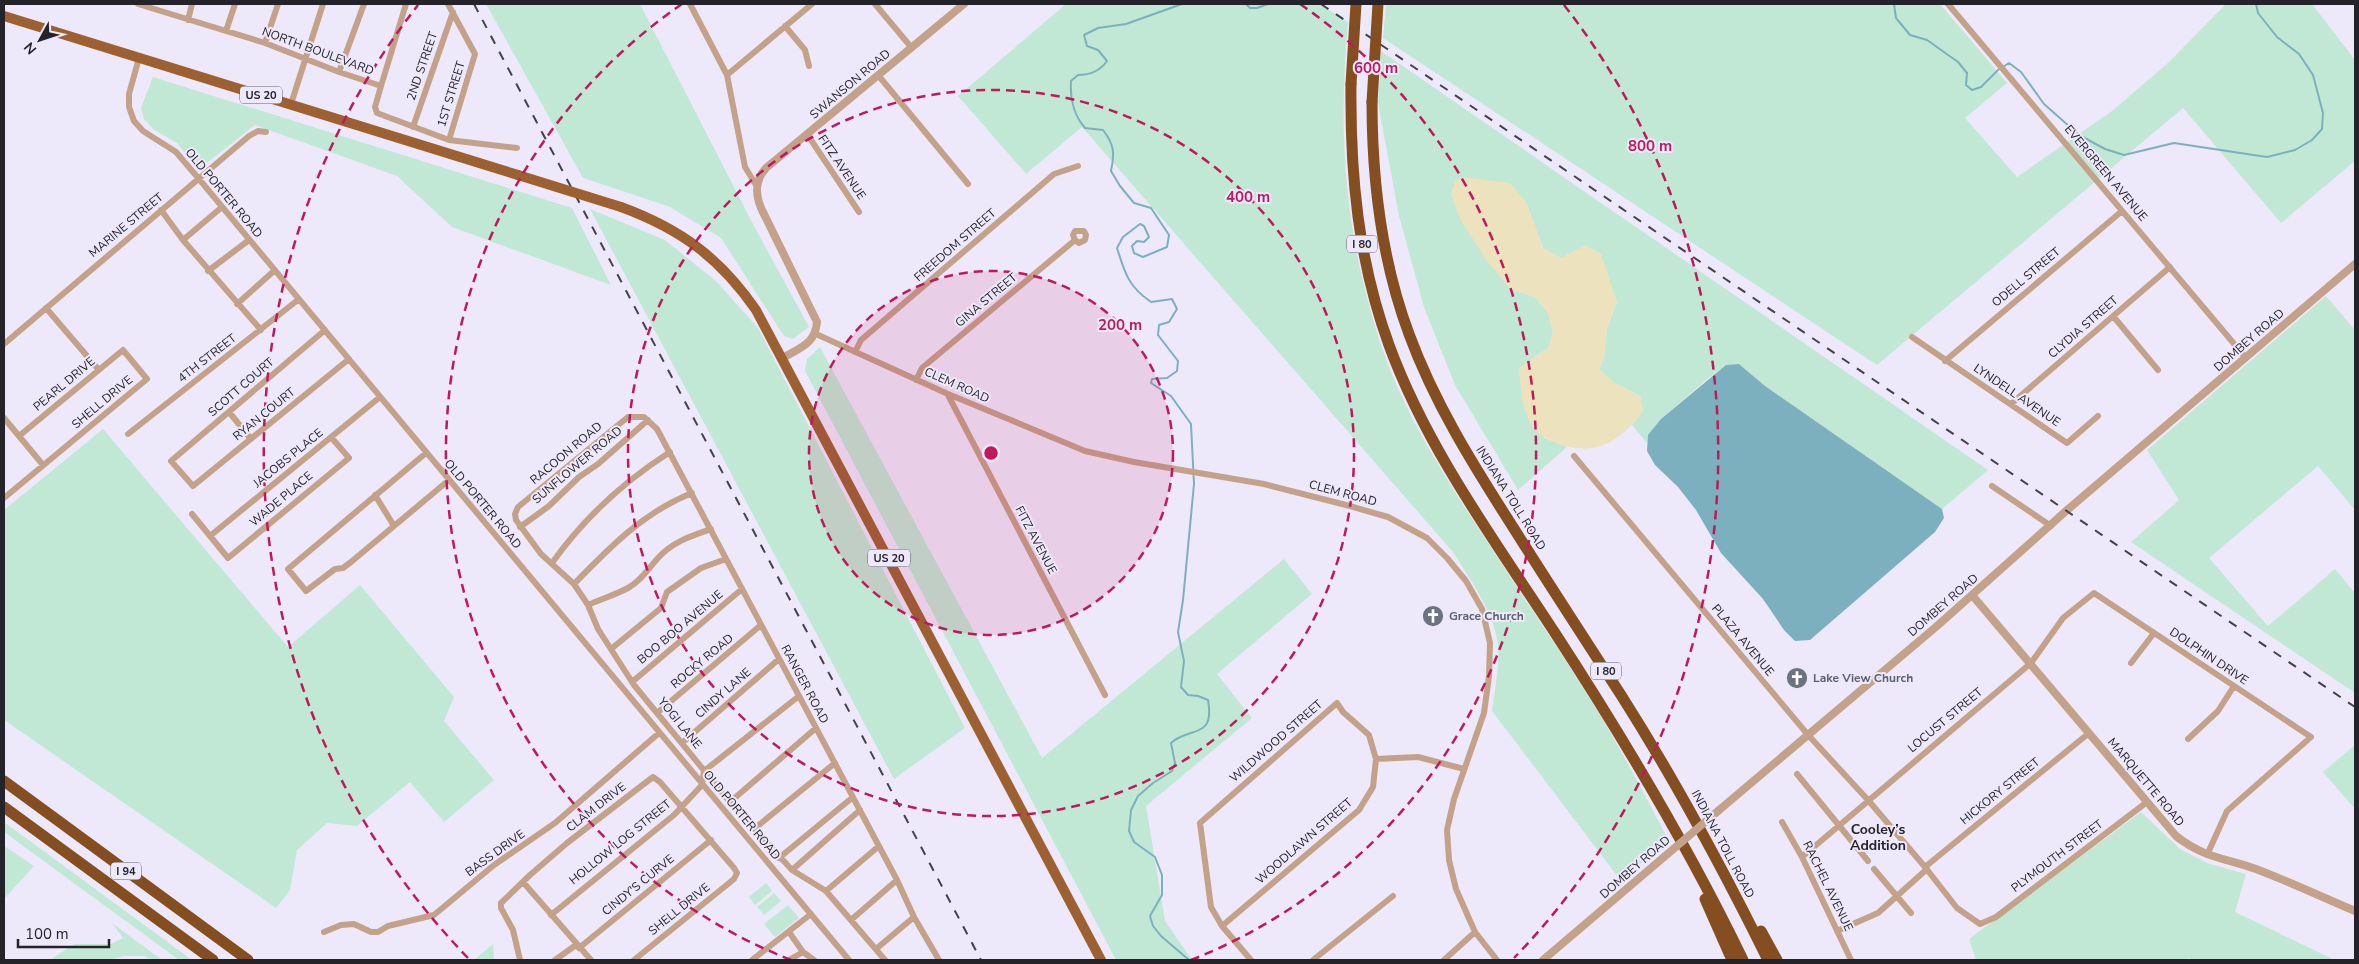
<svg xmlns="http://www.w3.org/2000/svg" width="2359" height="964" font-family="'Nunito Sans',sans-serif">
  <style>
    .green { fill: #c1e8d5 }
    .sand { fill: #ece2bd }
    .water { fill: #7cb0be }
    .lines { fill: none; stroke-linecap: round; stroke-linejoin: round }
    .stream { stroke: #7cb0be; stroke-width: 2 }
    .minor { stroke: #c4a189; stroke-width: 6 }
    .tertiary { stroke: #c4a189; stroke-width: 8 }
    .primary { stroke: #9d6131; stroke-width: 10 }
    .motorway { stroke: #854e21; stroke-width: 11 }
    .rail { stroke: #434149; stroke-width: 2; stroke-dasharray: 9 9; stroke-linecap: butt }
    .tertiary-bridge { stroke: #c4a189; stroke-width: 8 }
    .primary-bridge { stroke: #9d6131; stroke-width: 10 }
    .motorway-bridge { stroke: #854e21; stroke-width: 11 }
    .ring { fill: none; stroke: #c2185b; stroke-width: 2.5; stroke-dasharray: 9 6 }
    .labels { text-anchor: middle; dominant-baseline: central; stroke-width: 4; stroke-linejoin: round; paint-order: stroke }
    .shield { fill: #ede9fb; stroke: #605e68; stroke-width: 1 }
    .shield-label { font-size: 11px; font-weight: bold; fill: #242329 }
    .street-label { font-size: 12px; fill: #242329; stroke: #ede9fb }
    .worship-label { font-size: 12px; font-weight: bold; fill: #5b616d; stroke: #ede9fb; text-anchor: start }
    .neighbourhood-label { font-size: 14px; font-weight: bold; fill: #242329; stroke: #ede9fb }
    .centre { fill: #c2185b; stroke: #ede9fb; stroke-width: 2.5 }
    .ring-label { font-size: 15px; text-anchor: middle; font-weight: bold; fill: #c2185b; stroke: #ede9fb; stroke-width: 4; stroke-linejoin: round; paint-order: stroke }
  </style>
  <rect width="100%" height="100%" fill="#ede9fb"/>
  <path class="green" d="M486,4H640L754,226L809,327L793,339L784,336L721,238L670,207L583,178Z
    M1066,4H1319L1348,22C1338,136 1344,229 1379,339C1405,421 1460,500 1507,572C1539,621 1573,670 1603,720C1626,759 1647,799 1668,839L1621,881L1492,711C1495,686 1502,658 1496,634C1488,604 1469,577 1453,552L1082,127L1026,174L958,96Z
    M1386,4H1940L2007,83L1965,118L2017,177L2112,111L2169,62L2226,4H2312L2355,60V161L2281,223L2183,108L1877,365L1383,38Z
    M1381,51L1988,470L1942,509L1765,386L1739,364L1726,365L1706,380L1661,419L1649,435L1647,443L1632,425L1643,411L1640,396L1613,382L1599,369L1604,358L1607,329L1617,302L1585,246L1561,258L1543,248L1526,202L1510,289L1535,297L1548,313L1553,333L1548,348L1519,368L1544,438L1567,447L1518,490L1455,385L1424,307L1399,216L1378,103Z
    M153,77L572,208L611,285L452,227L397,176L255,125L199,169L177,143L153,129L144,119L141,108Z
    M590,209L665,240L717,282L758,328L965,728L894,779Z
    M2326,296L2355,330V510L2318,466L2209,558L2268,626L2335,569L2355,593V693L2131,542L2179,500L2147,450Z
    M820,347L1042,758L1284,559L1312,594L1217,674L1252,718L1146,806L1165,921L1192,960H1116L805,371L807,359Z
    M103,429L288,647L360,585L454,697L444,721L494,780L444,822L410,782L357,826L327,823L297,850L290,890L276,908L4,720V510Z
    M2355,745V809L2323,772Z
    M2141,812L2180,849L2207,863L2246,874L2235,912L2335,960H2192L2189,958L2186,960H1976L1969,939Z
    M4,822L192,960H179L4,832Z
    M4,846L34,866L4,899Z
    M766,883L772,891L755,905L749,897Z
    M774,893L781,901L764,915L757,907Z
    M788,905L799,918L775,937L764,924Z
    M112,923L162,960H151L144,956H124L110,960H50L74,944H111L123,938Z
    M493,944L494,960H474Z"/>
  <path class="sand" d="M1461,177L1510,183L1526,202L1543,248L1561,258L1585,245L1601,254L1617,302L1607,329L1604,358L1599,369L1613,382L1640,396L1643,411C1619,443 1594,458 1554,442C1545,438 1535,433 1531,424C1521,406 1521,388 1519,368L1548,348L1553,333L1548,313L1535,297L1510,289L1488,262L1461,221L1451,195L1455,181Z"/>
  <path class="water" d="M1739,364L1765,386L1942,509L1944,518L1935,532L1810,640L1795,641L1784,630L1763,599L1721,553L1696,510L1678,487L1655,465L1647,451L1648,435L1661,419L1726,365Z"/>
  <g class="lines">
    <path class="stream" d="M1182,4L1126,24L1098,28L1084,35L1087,46L1098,50L1107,61C1100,71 1089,75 1078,75L1071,81C1070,99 1073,114 1085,128L1103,130C1114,144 1115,153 1111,171L1120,186L1134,203L1151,208L1169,235L1167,247L1143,257L1134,253L1132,246L1137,241L1144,242L1149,237L1144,226L1140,224L1123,237L1117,248C1125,274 1129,287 1151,302L1172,299L1177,309L1169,322L1159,325L1158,335L1178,361L1177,371L1167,378L1152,379L1151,383L1171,396L1191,424L1194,484L1183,600L1178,632L1184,661L1181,687L1188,695L1198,696L1208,700C1215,740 1190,726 1171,743L1175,763L1172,771L1153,783L1138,796L1131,810L1129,831L1134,842L1155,857L1162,875V895L1150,916L1153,926L1161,936L1189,960
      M1246,4L1250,8H1257L1268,4
      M1894,4L1896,18L1910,35L1927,40L1958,62L1967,73L1966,85L1972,90L1981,87L1999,69
      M2003,67L2009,63L2021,72L2044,104L2079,135L2105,149L2124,155L2174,143L2267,157L2295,150L2312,140L2322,129L2323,113L2313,75L2299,54L2277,37L2258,13L2256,4"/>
    <path class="minor" d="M138,4L265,43L339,72L381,86L375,107L377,113L449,140L517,148
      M448,4L475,54L449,140
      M690,4L727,75L745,167L756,185
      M875,4L911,47
      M1948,4L2246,358
      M188,20L192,4
      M785,26L805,50L809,66
      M226,31L235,4
      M265,43L278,4
      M139,58L129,94V107L134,121L143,131L176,152L199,179L849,960
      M339,72L364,4
      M727,75L812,4
      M878,75L968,184
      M381,86L406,4
      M291,104L323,4
      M413,127L453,12
      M807,134L859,212
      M161,210L183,240L261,330
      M183,240L222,207
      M208,271L249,240
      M237,304L275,270
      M46,308L99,370
      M2113,316L2158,370
      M325,330L171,461L193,486L349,359
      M816,334L948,394L1085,451L1134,462L1264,484L1346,505L1388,517L1427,538L1447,558L1466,581L1482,609L1490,643L1489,676L1484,713L1454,799L1447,830L1449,860L1456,889L1475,932L1497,960
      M1912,337L2067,443L2098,416
      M4,344L249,136L258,131L266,132
      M855,352L861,340L1054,174L1078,166
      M1945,361L2122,211
      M916,380L922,368L1075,240L1073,235L1075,231H1084L1086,235L1085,240L1079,243L1075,240
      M948,395L1105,695
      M2011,404L2170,267
      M229,412L251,439
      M4,418L43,465
      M128,434L299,299
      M426,453L288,569L306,591L335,569L343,568L351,562L449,480
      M1574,456L1809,736L1868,800L1925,867L1957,908L1980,924L1996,917L2147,802
      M1992,486L2051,526
      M375,495L394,526
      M4,498L147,379L123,350L19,436
      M192,514L228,558L349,458L331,437
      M520,527L549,506L579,477L598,464L648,420
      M210,536L380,397
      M552,563C584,518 623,482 670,452
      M574,584C610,547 644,512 692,493
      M588,605C601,599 615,595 628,588C641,581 648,569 658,558C672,542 691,536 711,529
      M611,649L661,608L667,592L701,568L726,559
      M2131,663L2154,633
      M632,682L742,589
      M657,713L761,625
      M2188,739L2218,711L2234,686
      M682,743L779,659
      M1376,759L1418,757L1464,769
      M1797,774L1868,861
      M730,802L816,728
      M1782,822L1802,857L1851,960
      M754,829L835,763
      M1802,857L2031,663L2063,618L2094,593L2311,737L2227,811L2207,855
      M779,858L853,797
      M1925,867L2089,733
      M1874,869L1911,913
      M792,870L860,810
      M523,882L591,960
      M826,891L879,846
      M551,915L674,815L702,785L704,771L799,696
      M851,920L897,880
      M1222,926L1359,810L1373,787L1376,759L1369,735L1343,712L1337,703L1200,823L1211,907L1222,926L1251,960
      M1837,931L1878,913L1927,869
      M324,932L341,925L354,924L371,932H378L388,926L434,915L494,865L555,823L659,733
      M789,932L803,952L814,960
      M579,948L711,840
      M876,949L914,917
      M520,960L513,930L501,908V903L530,875L567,843L653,777L660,782L734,868L737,873L734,879L634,960
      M555,960L576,945
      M752,960L811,914
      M789,960L803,952
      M885,960L826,891L792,870L730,802L634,685L598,629L588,605L574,584L541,554L516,520L515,514L518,507L628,417H644L657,429L897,880L914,917L939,960
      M1313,960L1393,896
      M1444,960L1475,932"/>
    <path class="tertiary" d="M783,358C801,347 815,344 817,322L761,208C755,193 755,180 766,168L964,4
      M1972,595L2176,836C2204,858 2225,858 2256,869C2290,882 2322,897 2355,911
      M1718,811L1937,626L2066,511L2355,264
      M1543,960L1664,857"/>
    <path class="primary" d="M4,16L518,175
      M621,207C681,229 720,258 756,310L1101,960"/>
    <path class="motorway" d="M1351,84C1350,174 1358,260 1389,345C1427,449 1495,541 1555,633C1624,739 1688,846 1743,960
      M1372,102C1372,180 1381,259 1409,334C1434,402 1472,463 1511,524C1547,581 1584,638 1621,695C1675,780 1723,869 1768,960
      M4,781L248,960
      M4,807L213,960
      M1705,899L1732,960
      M1761,931L1777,960"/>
    <path class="rail" d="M474,4L981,960
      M1321,4L2355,707"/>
    <path class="tertiary-bridge" d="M1664,857L1718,811"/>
    <path class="primary-bridge" d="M518,175L621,207"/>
    <path class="motorway-bridge" d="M1351,84L1356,4
      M1372,102L1378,4"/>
  </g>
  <circle cx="991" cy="453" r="182" fill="#c2185b" fill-opacity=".12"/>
  <g class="ring">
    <circle cx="991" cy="453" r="182"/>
    <circle cx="991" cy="453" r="363"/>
    <path d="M791 960A545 545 0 0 1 682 4M1300 4A545 545 0 0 1 1191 960"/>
    <path d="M468 958A727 727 0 0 1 418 5M1564 5A727 727 0 0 1 1514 958"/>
  </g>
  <defs>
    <g id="church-disc" transform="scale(1.125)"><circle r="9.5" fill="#6b7280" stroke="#ede9fb"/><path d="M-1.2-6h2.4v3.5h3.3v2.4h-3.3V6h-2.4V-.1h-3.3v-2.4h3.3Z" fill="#fff"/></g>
  </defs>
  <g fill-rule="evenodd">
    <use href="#church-disc" x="1433" y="616"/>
    <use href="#church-disc" x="1797" y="678"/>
  </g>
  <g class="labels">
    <g class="shield">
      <rect x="240" y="86.5" width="42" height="17" rx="4"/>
      <rect x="1347" y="235.5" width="30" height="17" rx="4"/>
      <rect x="868" y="549.5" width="42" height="17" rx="4"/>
      <rect x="1591" y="662.5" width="30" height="17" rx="4"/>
      <rect x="111" y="862.5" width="30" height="17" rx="4"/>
    </g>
    <g class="shield-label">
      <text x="261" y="95">US 20</text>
      <text x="1362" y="244">I 80</text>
      <text x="889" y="558">US 20</text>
      <text x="1606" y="671">I 80</text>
      <text x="126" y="871">I 94</text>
    </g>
    <g class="street-label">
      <text transform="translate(318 51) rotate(20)">NORTH BOULEVARD</text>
      <text transform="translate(422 66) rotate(-71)">2ND STREET</text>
      <text transform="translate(850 84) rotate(-40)">SWANSON ROAD</text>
      <text transform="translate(451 94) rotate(-73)">1ST STREET</text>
      <text transform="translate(842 167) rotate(56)">FITZ AVENUE</text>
      <text transform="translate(2106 173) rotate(50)">EVERGREEN AVENUE</text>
      <text transform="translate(224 193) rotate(50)">OLD PORTER ROAD</text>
      <text transform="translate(126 225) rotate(-40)">MARINE STREET</text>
      <text transform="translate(955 245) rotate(-41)">FREEDOM STREET</text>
      <text transform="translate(2026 277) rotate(-40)">ODELL STREET</text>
      <text transform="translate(986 300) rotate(-40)">GINA STREET</text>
      <text transform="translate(2083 327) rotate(-41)">CLYDIA STREET</text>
      <text transform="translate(2249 340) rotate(-41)">DOMBEY ROAD</text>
      <text transform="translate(207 358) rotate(-38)">4TH STREET</text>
      <text transform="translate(64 384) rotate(-40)">PEARL DRIVE</text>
      <text transform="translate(957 385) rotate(24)">CLEM ROAD</text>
      <text transform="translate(241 387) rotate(-41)">SCOTT COURT</text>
      <text transform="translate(2017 395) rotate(34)">LYNDELL AVENUE</text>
      <text transform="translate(102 402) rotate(-40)">SHELL DRIVE</text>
      <text transform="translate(264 414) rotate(-39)">RYAN COURT</text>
      <text transform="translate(566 453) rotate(-40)">RACOON ROAD</text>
      <text transform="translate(288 458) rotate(-39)">JACOBS PLACE</text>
      <text transform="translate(577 465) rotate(-40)">SUNFLOWER ROAD</text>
      <text transform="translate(1343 493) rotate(15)">CLEM ROAD</text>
      <text transform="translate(1511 498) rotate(58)">INDIANA TOLL ROAD</text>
      <text transform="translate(281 499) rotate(-40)">WADE PLACE</text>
      <text transform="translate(483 504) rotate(50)">OLD PORTER ROAD</text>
      <text transform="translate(1036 540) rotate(62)">FITZ AVENUE</text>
      <text transform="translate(1943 605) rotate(-41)">DOMBEY ROAD</text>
      <text transform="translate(680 627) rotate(-40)">BOO BOO AVENUE</text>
      <text transform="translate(1743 640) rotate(50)">PLAZA AVENUE</text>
      <text transform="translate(2209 656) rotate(34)">DOLPHIN DRIVE</text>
      <text transform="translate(702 661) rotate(-40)">ROCKY ROAD</text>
      <text transform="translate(805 684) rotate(62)">RANGER ROAD</text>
      <text transform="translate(723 693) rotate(-41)">CINDY LANE</text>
      <text transform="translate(1945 720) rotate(-40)">LOCUST STREET</text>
      <text transform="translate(680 723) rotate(51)">YOGI LANE</text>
      <text transform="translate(1276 741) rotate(-41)">WILDWOOD STREET</text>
      <text transform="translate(2146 782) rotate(50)">MARQUETTE ROAD</text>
      <text transform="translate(2000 791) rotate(-39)">HICKORY STREET</text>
      <text transform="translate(596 807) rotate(-38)">CLAM DRIVE</text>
      <text transform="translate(742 815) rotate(50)">OLD PORTER ROAD</text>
      <text transform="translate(1304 841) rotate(-41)">WOODLAWN STREET</text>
      <text transform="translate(620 842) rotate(-39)">HOLLOW LOG STREET</text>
      <text transform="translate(1723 844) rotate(62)">INDIANA TOLL ROAD</text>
      <text transform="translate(495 853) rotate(-36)">BASS DRIVE</text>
      <text transform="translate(2057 856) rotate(-37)">PLYMOUTH STREET</text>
      <text transform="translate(1635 867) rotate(-41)">DOMBEY ROAD</text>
      <text transform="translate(638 885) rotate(-39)">CINDY'S CURVE</text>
      <text transform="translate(1828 886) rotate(64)">RACHEL AVENUE</text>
      <text transform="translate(679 909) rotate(-39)">SHELL DRIVE</text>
    </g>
    <g class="worship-label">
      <text x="1449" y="616">Grace Church</text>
      <text x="1813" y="678">Lake View Church</text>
    </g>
    <g class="neighbourhood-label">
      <text x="1878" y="829">Cooley’s<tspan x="1878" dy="16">Addition</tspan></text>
    </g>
  </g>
  <circle cx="991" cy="453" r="8" class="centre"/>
  <g class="ring-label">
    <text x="1376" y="73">600 m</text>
    <text x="1650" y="151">800 m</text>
    <text x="1248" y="202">400 m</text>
    <text x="1120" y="330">200 m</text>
  </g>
  <rect width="2359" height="964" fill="none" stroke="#242329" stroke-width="10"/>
  <g transform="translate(40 40) rotate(230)" stroke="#ede9fb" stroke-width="4" paint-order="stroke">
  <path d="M0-4L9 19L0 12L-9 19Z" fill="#242329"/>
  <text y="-8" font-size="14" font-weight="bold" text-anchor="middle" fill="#242329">N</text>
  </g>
  <path d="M18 939v8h91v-8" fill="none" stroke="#242329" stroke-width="2.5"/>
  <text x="25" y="939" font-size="15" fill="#242329" stroke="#ede9fb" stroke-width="4" paint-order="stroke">100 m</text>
</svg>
